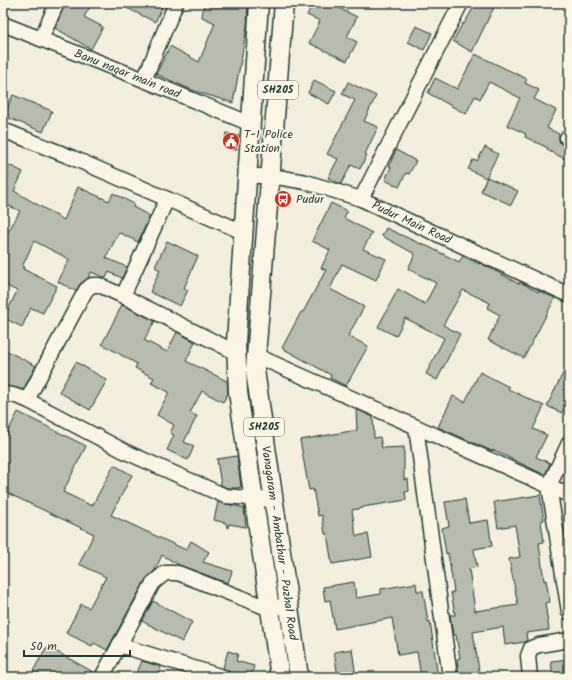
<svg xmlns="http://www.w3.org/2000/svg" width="572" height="680" font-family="Kalam,sans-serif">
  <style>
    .building { fill: #b8bcae; stroke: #1f3d34 }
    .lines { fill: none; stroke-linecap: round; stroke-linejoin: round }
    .minor-casing { stroke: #1f3d34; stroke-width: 17 }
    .major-casing { stroke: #1f3d34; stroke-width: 21 }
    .minor { stroke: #fcf5e5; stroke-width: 14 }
    .major { stroke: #fcf5e5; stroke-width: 18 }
    .labels { text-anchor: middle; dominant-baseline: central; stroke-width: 4; stroke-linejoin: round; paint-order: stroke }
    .shield { fill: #fcf5e5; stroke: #617469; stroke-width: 1 }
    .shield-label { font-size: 11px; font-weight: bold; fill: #1f3d34 }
    .street-label { font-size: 12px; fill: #1f3d34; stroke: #fcf5e5 }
    .poi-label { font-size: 12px; fill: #1f3d34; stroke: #fcf5e5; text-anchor: start }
  </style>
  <rect width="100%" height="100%" fill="#f3eede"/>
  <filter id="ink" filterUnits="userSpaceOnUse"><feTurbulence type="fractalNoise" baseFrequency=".025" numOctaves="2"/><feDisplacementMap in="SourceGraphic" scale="8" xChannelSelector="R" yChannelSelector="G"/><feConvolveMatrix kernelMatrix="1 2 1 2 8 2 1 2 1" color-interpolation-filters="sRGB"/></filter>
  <g filter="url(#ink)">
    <path class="building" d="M65,3H92L84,17L103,27L91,49L55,28Z
      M117,3H151L162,8L155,22Z
      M204,3H248L247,27L233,103L192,90L156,74L170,46L199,62L215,23L202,17Z
      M313,3H329L357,17L347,37L357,42L347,61L309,43L320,21L307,15Z
      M476,3H496L472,52L453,41L463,23L464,24Z
      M416,26L432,33L424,50L408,42Z
      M475,54L527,79L525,83L539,90L534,99L556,110L547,128L559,134V139L560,143L569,147V161L547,150L548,148L525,137L526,134L507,125L520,98L489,82L480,99L475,96L466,114L428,93L435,78L457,89Z
      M314,80L336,91L329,104L308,93Z
      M348,82L376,96L364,121L378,127L365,154L367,155L360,169L351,165L341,184L328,178L338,159L327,154L355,100L342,94Z
      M13,95L52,111L43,132L4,116Z
      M226,133L239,136L236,150L224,146Z
      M485,147L498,154L486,178L468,169L473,160L477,161Z
      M396,150L416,161L409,174L406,173L399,187L385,180L391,167L389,166Z
      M3,162L23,172L14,191L64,220L78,187L109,201L113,193L134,204L133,207L150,216L138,242L120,233L119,234H118L106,258L127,267L122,278L109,272L106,278L91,272L88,278L80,284L76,291L58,282L69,259L34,241L22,267H24L23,269L57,286L43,313L31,308L22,327L4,318L17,291L3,284V232L7,234L20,211L7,205L3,214Z
      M487,177L518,191L511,205L481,191Z
      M331,203L347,211L344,218L372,233L363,249L386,259L376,280L342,264L330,289L364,307L348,336L368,346L346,386L330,378L331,375L282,348L301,312H303L326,270L321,268L330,250L312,241Z
      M386,228L421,244V243L459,262L463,256L479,264L480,263L490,268L519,284L520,282L538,292L539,291L555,298L524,358L488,340L500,315L487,308L490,303L463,290L443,325L460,334L437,380L426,374L444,338L405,318L396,336L378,327L398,289L425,304L436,283L408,269L415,254L382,236Z
      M167,241L198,256L184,288L188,290L180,306L150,292L160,270L155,267Z
      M122,305L155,321L144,340L167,352L177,332L195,342L186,361L227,381L228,393L223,402L202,391L190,413L197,416L184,442L194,446L188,460L167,450L174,435L170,433L174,425L157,415L169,392L151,383L154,378L135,368L137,364L102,344Z
      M3,349L36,366L23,390L3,385Z
      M569,361V397L562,413L547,406Z
      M76,362L107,380L90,410L59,392Z
      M480,372L509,387L508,389L544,406L533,429L547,435L536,457L550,463L545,475L493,450L492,451L438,427L453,396L465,402Z
      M356,409L373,417L374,438L380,437L382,448L404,447V480L408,479L409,491L405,492L406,500L363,507V508L352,510L356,536L368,534L372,557L332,564L327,534H325L322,515L318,516L313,489L309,490L300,440L357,430Z
      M18,412L86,446L63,492L92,506L114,465L132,475L111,515L186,550L191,541L209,552L203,562L232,571L228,583L179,565L162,555L155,570L146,579L107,650L94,643L92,646L66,633L81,604L89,608L106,577L79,564L94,534L3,491V441Z
      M237,456L241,487L237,488H227L221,485L217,459Z
      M540,495L544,520L541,521L544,542L539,543L544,581L546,580L550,602L545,603L549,630L526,633L527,640L525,642L505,645L503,627L473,632L480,677H459L457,659L460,658L456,635H453L450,615H455L451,592H454L448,553L446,554L442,528L449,526L445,502L465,499L469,523L488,520L492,546L474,549L477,567L469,569L475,611L518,605L509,559L520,557L515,525L498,528L494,502Z
      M218,502L244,508L246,527L229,524L228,528H227L226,523L214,520Z
      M354,582L356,598L381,594V589L416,583L417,591H423L428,622L430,621L438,677H421L417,652L398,655L392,618L335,629L330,600L325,601L323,587Z
      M153,601L192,622L182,642L142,621Z
      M46,648H50L95,673L94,677H45L33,671Z
      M352,649L356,677H338L334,652Z
      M228,651L238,654L236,661L254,666L251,677L229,672L223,668Z
      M569,659V677H553L551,661Z
      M142,661L161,667L157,677H135Z"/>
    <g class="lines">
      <g class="minor-casing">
        <g id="minor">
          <path id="s1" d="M3,24L144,80L251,124"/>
          <path d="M41,39L57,3"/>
          <path d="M144,80L176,3"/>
          <path d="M3,130L73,158L243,232"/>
          <path d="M567,138L569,139"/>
          <path id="s2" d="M247,176H271L306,182L361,199L569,295"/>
          <path d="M361,199L461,3"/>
          <path d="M123,296L167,199"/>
          <path d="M237,353L123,296L99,285H92L86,290L81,299L27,400L126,452L225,496L274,500"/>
          <path d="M257,356L569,495"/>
          <path d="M3,394L13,395L27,400"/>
          <path d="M416,427L450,677"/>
          <path d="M569,443L549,486L569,612"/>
          <path d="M119,645L223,677"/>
          <path d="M102,677L153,583L165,573H178L270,609L290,604"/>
          <path d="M530,677L528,656L531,648L539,645L569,640"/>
        </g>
      </g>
      <g class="major-casing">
        <g id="major">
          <path d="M259,3L236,342L238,392L280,677"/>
          <path id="s3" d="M284,3L255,370L299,677"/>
        </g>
      </g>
      <use href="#minor" class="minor"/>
      <use href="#major" class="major"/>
    </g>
  </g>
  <defs>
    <g id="civic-disc" transform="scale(0.9)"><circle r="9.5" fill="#c8321e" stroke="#fcf5e5"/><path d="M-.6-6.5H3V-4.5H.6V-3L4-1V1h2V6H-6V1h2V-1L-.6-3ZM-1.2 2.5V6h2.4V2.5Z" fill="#fff"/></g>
    <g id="bus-disc" transform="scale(0.9)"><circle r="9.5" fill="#c8321e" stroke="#fcf5e5"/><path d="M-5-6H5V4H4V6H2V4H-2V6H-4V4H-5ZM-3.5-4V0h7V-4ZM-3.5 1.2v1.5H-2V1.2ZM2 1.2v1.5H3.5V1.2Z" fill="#fff"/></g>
  </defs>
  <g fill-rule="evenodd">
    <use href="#civic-disc" x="231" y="141"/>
    <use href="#bus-disc" x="283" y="199"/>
  </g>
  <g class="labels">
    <g class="shield">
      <rect x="258" y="81" width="40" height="18" rx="3"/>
      <rect x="244" y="418" width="40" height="18" rx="3"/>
    </g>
    <g class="shield-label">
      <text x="278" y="90">SH205</text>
      <text x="264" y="427">SH205</text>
    </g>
    <g class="street-label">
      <text stroke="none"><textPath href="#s1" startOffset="134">Banu nagar main road</textPath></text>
      <text stroke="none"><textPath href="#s2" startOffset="173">Pudur Main Road</textPath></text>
      <text stroke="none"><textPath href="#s3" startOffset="543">Vanagaram - Ambathur - Puzhal Road</textPath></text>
    </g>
    <g class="poi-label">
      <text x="244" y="134">T-1 Police<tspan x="244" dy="14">Station</tspan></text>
      <text x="296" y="199">Pudur</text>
    </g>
  </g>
  <rect width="572" height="680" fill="none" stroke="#fcf5e5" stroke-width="16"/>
  <rect x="8" y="8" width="556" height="664" fill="none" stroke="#1f3d34" stroke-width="1.5" filter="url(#ink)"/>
  <path d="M24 650v6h106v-6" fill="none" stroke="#1f3d34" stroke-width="2"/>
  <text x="30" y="650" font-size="12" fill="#1f3d34" stroke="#fcf5e5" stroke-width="3" paint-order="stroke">50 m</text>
</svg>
